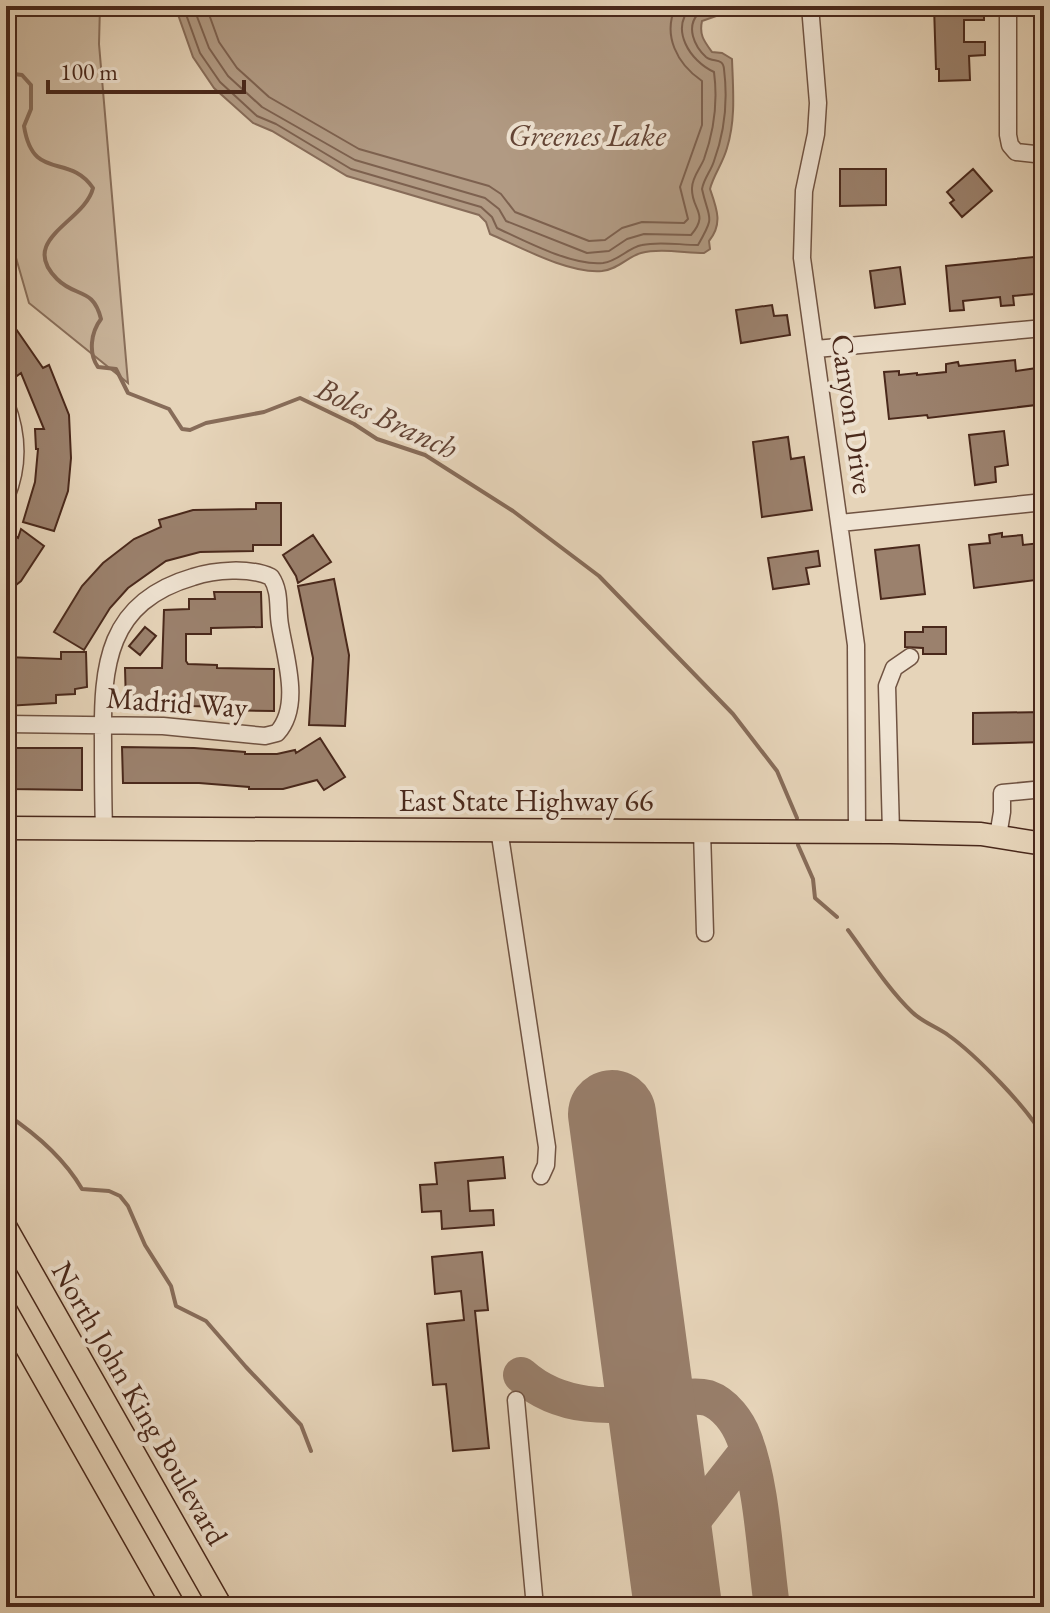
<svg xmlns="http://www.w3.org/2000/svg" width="1050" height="1613" font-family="'EB Garamond',serif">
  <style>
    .green { fill: #cbb79e; stroke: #8a705c; stroke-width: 2 }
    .water { fill: #b19a83; stroke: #876c59; stroke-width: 2 }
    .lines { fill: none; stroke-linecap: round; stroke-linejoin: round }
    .shore { stroke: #7d614f; stroke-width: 2 }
    .stream { stroke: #876c59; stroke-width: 4 }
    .taxiway { stroke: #987e6a; stroke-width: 36 }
    .runway { stroke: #987e6a; stroke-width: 88 }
    .building { fill: #9b816d; stroke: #49281b; stroke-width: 2 }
    .minor-casing { stroke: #705342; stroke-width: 19 }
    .major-casing { stroke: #49281b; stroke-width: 25 }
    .minor { stroke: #efe3d2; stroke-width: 16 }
    .major { stroke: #e6d4b9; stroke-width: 22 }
    .labels { text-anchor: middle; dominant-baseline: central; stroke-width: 8; stroke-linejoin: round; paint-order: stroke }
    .street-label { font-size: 30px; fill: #49281b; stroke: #efe3d2 }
    .water-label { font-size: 32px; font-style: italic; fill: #634435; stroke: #efe3d2 }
  </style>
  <rect width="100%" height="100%" fill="#e6d4b9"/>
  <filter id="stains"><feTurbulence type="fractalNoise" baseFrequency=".0025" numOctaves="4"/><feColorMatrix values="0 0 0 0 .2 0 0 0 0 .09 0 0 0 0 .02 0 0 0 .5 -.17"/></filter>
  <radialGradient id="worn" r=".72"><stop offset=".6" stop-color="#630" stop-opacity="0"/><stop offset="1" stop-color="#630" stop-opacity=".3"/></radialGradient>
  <path class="green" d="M6,6H100L99,44L128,383L29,303L6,223Z"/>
  <path class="water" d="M175,6H738L741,11L739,16L719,15L702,21C699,35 704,41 712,52L722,53L732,59C733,89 736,119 727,148C723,163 713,176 710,189C717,209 723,224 709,241L710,249L704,253C685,253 660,248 641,253C627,257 619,269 602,271C569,274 520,247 490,234L486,222L479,215L347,176L272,131L253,123L214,88L193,57Z"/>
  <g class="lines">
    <path class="shore" d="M183,6L200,53L220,82L257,116L276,124L351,169L481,207L492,217L497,228C525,241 572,266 603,263C619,261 627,248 642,245C659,241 680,245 698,245C716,214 709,221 702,189C704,178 711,171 714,161C725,131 728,101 724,69C723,57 713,63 706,57C694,46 686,27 698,14L710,8L731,6
      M193,6L209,48L228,76L262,107L355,160L485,198L499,209L506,221L587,253L609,251L627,239L644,234L691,235C710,213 691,210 692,188C692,177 700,169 704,159C714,131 718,102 714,72C690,61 669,29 692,6
      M206,6L219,42L237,68L269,97L359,149L489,186L501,194L515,212L589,241L605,240L622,228L642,222L684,223L688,219L680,187L702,125V81C677,64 662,35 676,6"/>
    <path class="stream" d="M6,73L22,75L31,85V109L24,126C33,183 69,152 93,188C85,222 17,239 57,279C76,298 93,287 101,319C91,332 88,353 98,367L116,369L128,393L169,409L182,429L190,430L206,423L264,412L300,398L354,424L377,439L425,455L513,511L599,576L733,714L777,771L797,818
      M798,845L813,879L815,898L837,917
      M848,930C868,957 888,989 912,1012C922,1022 937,1027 948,1035C975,1054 1029,1109 1044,1138
      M6,1114C36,1134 64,1158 82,1189L109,1191L120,1196L128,1206L145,1245L171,1286L176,1306L206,1321L246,1367L301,1425L311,1451"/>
    <path class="taxiway" d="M521,1375C560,1410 611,1408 660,1401C675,1399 693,1394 708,1398C725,1404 738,1422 744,1438C762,1483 765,1558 772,1607
      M668,1531L685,1527L694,1519L748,1450"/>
    <path class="runway" d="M612,1114L678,1607"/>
  </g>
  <path class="building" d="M934,6H984V20H964V42H985V55L969,56L970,80L939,81V69H936Z
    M840,169H886V205L840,206Z
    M973,169L992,191L962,217L950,203L954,200L947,192Z
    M1044,256V293L1013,296L1014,305L1001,306L1000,297L963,301L964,310L950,311L946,266Z
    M900,267L905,304L875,308L870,271Z
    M772,305L774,316L787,315L790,335L741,343L736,310Z
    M6,311L14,330L16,329L43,368L49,365L69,415L71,458L68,491L54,531L23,522L35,482L38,449H36L35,429H44L21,373L14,378L6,366Z
    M1015,360L1016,371L1044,367V404L928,418L927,415L889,419L884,372L899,371V375L917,373V375L946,372V364L958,362L959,366Z
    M1004,431L1008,465L995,467L996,482L975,485L969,435Z
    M788,437L791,459L804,457L812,510L762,517L753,442Z
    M256,503H281V545H253V551L200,552L166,561L128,588L110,608L84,650L54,632L82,586L103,563L134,539L161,527L159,520L193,510L256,509Z
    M21,529L44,546L21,581L6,593V540L11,533L18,538Z
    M1002,533V537L1022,535L1023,545L1040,543L1044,579L974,588L969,545L990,543L989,535Z
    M313,535L331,562L298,583L296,576L283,555Z
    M919,545L925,594L881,599L875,550Z
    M818,551L820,566L806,568L809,584L773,589L768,558Z
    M334,579L349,655L345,726L309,725L313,658L298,586Z
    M214,592H261L262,627L211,628V634H186V661L188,664L217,665V668L274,669V711L220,710V707L191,706V703L126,704L125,668H162L164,610L189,609V599H215Z
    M145,627L156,636L140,655L129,646Z
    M923,627H946V654H923V648L905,647V632H923Z
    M61,652H86L87,687L75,689V694L56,695V703L6,706V657L61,659Z
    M1044,712V742L973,744V713Z
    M320,738L345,777L324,790L317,780L283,789H249V787L199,783H123L122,747L194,748L245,752V754H277L295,750L296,753Z
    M6,748H82V790L10,789V784H6Z
    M503,1157L505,1178L468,1181L470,1211L493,1210L494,1225L442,1229L441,1211L422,1212L420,1185L437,1184L435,1163Z
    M482,1252L488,1310L475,1311L489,1448L453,1451L446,1384L433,1385L427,1324L464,1320L461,1291L435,1294L432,1257Z"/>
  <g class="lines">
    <g class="minor-casing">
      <path id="minor" d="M810,6L818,103L816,134L804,191L802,258L856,645L857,831
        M1008,6V135L1010,145L1016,152L1044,155
        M816,349L1044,328
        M6,404C18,435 19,466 6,497
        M840,523L1044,502
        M6,724L163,726L265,736L277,733C302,706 285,657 280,625C277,608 281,592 271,577C250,567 214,570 193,577C107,602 102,665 103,742C103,771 103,800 104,828
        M499,829L547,1147L546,1165L541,1176
        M702,831L705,933
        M891,832L887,686L894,668L910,657
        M998,836L1002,812V793L1044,789
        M516,1400L535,1607"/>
    </g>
    <g class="major-casing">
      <path id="major" d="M6,828L891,832L981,834L1044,844
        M6,1228L221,1607
        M6,1311L174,1607"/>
    </g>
    <use href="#minor" class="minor"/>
    <use href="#major" class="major"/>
  </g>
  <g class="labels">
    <g class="street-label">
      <text transform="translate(853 414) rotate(82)">Canyon Drive</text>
      <text transform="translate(177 702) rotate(4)">Madrid Way</text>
      <text x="526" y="800">East State Highway 66</text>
      <text transform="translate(140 1403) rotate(60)">North John King Boulevard</text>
    </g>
    <g class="water-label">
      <text x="587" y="135">Greenes Lake</text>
      <text transform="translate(387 418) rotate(25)">Boles Branch</text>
    </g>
  </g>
  <rect width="1050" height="1613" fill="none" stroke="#e6d4b9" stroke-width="32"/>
  <rect x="8" y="8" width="1034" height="1597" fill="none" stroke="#49281b" stroke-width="4"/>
  <rect x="16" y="16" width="1018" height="1581" fill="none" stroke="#49281b" stroke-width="2"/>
  <path d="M48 80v12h196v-12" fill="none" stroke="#49281b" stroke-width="4"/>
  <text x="60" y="80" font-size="24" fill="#49281b" stroke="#efe3d2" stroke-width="6" paint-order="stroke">100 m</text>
  <rect width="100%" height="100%" filter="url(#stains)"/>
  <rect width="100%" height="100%" fill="url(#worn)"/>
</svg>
